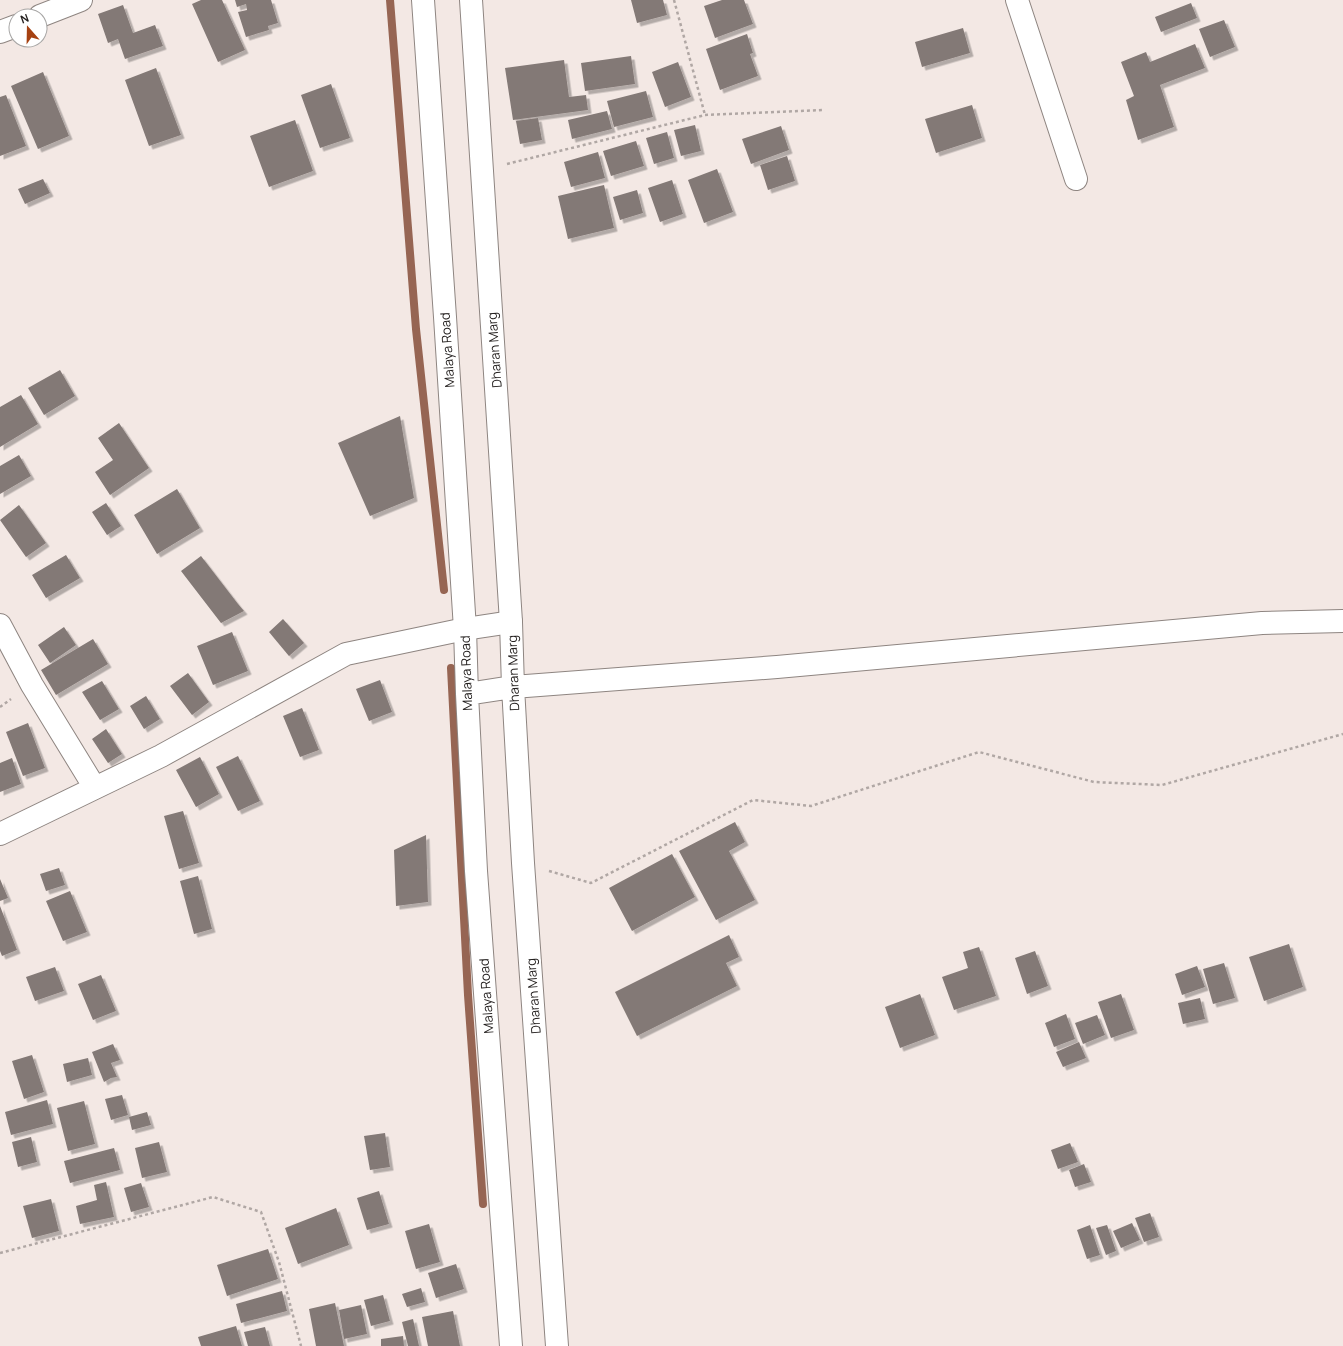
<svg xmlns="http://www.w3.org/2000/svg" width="1343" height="1346" font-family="Manrope,sans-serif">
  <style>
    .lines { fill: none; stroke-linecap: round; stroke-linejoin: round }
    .stream { stroke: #966553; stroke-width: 8 }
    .building { fill: #837976; filter: url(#shadow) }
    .street-casing { stroke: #8e8581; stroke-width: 24 }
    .primary-casing { stroke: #8e8581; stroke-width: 24 }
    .path { stroke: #b0a7a4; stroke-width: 2.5; stroke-dasharray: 3 3; stroke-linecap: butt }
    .street { stroke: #fff; stroke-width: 22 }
    .primary { stroke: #fff; stroke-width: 22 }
    .labels { text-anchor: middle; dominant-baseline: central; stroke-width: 3.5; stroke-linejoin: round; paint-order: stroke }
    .street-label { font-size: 13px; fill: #24201f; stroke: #fff }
  </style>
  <defs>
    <filter id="shadow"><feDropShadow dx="3.5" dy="3.5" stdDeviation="0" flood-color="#0004"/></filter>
  </defs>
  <rect width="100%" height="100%" fill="#f3e8e4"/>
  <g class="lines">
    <path class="stream" d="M390,0L416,329L444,590
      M451,668L468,995L483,1204"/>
  </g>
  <path class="building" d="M201,0H222L245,50L218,62L192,4Z
    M235,0H271L278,23L268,26L269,30L246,37L238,12L247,10L246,4L237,7Z
    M631,0H663L667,15L637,23Z
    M722,0H744L753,24L715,38L704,6Z
    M1191,3L1197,18L1161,32L1155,17Z
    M123,5L133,33L155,25L163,46L125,59L118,39L108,43L98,14Z
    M1224,20L1235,47L1210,57L1199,29Z
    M963,28L970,53L922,67L915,42Z
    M747,34L753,53L750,54L758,76L720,90L706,49Z
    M1195,44L1205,68L1160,85L1174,127L1138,140L1126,100L1134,96L1121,62L1146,52L1150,62Z
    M631,56L635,84L585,91L581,63Z
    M564,60L569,97L586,95L588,110L513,120L505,68Z
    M678,62L691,97L665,107L652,72Z
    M156,68L181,135L149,146L125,80Z
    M43,72L69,136L38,149L11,86Z
    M331,84L350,138L320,148L301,95Z
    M646,91L653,117L614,127L607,101Z
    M6,95L26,146L0,156V97Z
    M972,105L982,138L936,153L925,119Z
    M607,111L612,129L572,139L568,120Z
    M538,118L542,140L520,144L516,121Z
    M295,120L313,171L269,187L250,136Z
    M695,125L701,151L681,156L674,130Z
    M781,126L789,150L751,164L742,139Z
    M667,132L674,158L654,164L646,138Z
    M636,141L644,166L611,176L603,151Z
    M598,152L605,178L571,187L564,162Z
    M787,156L795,181L768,190L760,165Z
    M717,169L733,212L704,223L688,180Z
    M43,179L50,193L25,204L18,189Z
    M672,180L683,214L660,222L648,188Z
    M604,185L614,228L568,239L558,196Z
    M637,190L643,213L620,220L613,197Z
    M60,370L75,396L44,415L28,388Z
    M21,395L38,424L0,447V407Z
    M400,416L414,498L370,516L338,443Z
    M119,423L149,468L110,495L95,472L113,460L98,438Z
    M19,455L31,476L0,494V466Z
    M177,489L200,528L157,554L134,515Z
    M106,503L121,526L107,535L92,512Z
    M19,505L46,543L26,557L0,520Z
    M66,555L80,578L46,598L32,575Z
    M201,556L238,604L244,611L221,623L181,571Z
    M283,619L304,643L289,656L269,632Z
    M64,627L76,645L50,663L38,645Z
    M232,632L248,671L213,685L197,646Z
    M93,639L108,664L56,695L41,670Z
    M188,673L209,702L192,715L170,686Z
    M380,680L392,712L369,721L356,689Z
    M102,681L119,709L100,720L82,692Z
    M146,696L160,719L144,729L130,706Z
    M302,708L319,750L300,757L283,716Z
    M28,723L45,768L23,776L6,732Z
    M106,729L122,754L108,763L92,739Z
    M238,756L260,801L238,811L216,767Z
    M200,757L219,794L196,807L176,770Z
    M12,758L21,784L0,792V763Z
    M183,811L199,863L179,869L164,816Z
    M735,822L745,842L729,851L755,900L716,920L679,851Z
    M426,835L428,902L396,906L394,850Z
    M672,854L695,897L632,931L609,888Z
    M59,868L65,885L46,891L40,874Z
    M198,876L212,929L194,934L180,881Z
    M0,879L8,898L0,901Z
    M70,891L87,932L63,941L46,901Z
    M0,906L17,950L2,956L0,951Z
    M729,935L739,957L726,963L737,986L637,1036L615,992Z
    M1289,944L1303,987L1264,1001L1249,957Z
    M979,947L996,996L954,1010L942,977L968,968L963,952Z
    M1035,951L1048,986L1027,994L1015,958Z
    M1224,963L1235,998L1213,1004L1203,969Z
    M1197,966L1205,987L1182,995L1175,974Z
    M55,967L64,991L35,1001L26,977Z
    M101,975L116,1011L93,1020L78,984Z
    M920,994L935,1035L900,1048L885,1007Z
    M1121,994L1134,1030L1111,1038L1098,1002Z
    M1200,998L1205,1019L1183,1024L1178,1003Z
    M1066,1014L1075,1039L1054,1047L1045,1023Z
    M1097,1015L1105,1035L1083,1044L1075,1023Z
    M1079,1042L1086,1058L1063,1067L1056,1052Z
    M113,1044L120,1060L111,1063L117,1077L111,1078L104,1082L92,1052Z
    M32,1055L44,1092L24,1099L12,1061Z
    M88,1058L92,1075L67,1082L63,1064Z
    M122,1095L128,1115L111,1120L105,1099Z
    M47,1100L53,1124L11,1135L5,1112Z
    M84,1101L95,1144L68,1151L57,1108Z
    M147,1112L151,1125L132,1130L129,1117Z
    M385,1133L390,1167L370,1170L364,1136Z
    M31,1137L37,1162L18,1167L12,1142Z
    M159,1142L167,1172L142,1178L135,1148Z
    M1070,1143L1078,1162L1058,1169L1051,1150Z
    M114,1148L120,1170L70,1183L64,1161Z
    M1084,1164L1091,1182L1075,1187L1069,1170Z
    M106,1182L114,1217L80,1224L76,1206L97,1200L94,1185Z
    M141,1183L149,1207L131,1212L124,1188Z
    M379,1191L389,1224L367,1230L357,1198Z
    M51,1199L59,1231L32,1238L23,1206Z
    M336,1208L349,1245L298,1264L285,1228Z
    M1150,1213L1159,1237L1144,1242L1135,1218Z
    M1132,1223L1140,1240L1121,1248L1113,1231Z
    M429,1224L440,1262L416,1269L405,1231Z
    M1090,1225L1100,1255L1087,1259L1077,1230Z
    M1107,1225L1116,1251L1106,1255L1096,1228Z
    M268,1249L278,1279L227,1296L217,1265Z
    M456,1264L464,1289L436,1298L428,1273Z
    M421,1288L425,1302L407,1307L402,1294Z
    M282,1291L287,1311L241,1323L236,1304Z
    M383,1295L390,1321L371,1326L364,1300Z
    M335,1303L344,1346H316L309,1309Z
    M361,1305L367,1334L344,1339L339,1310Z
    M453,1311L460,1346H428L422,1317Z
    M413,1319L419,1346H408L402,1322Z
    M236,1326L242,1346H201L198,1337Z
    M265,1327L270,1346H248L244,1332Z
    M403,1336L404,1346H381V1339Z"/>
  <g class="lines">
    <g class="street-casing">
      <path id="street" d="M1017,0L1076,179
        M40,16L81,0
        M0,32L16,26
        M0,625L32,685L95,788
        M0,834L161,756L346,654L465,629L511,622"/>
    </g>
    <g class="primary-casing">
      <path id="primary" d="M423,0L445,317L465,629L467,694L476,871L511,1346
        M471,0L511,622L513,687L523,863L557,1346
        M467,694L513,687L777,667L1262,623L1343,621"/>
    </g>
    <path class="path" d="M674,0L705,115
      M507,164L705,115L822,110
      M0,707L11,699
      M549,871L591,883L753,800L811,806L979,752L1094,782L1162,785L1343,734
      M0,1253L213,1197L261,1212L279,1262L301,1346"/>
    <use href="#street" class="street"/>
    <use href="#primary" class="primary"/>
  </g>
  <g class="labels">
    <g class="street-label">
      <text transform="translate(447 350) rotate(-94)">Malaya Road</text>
      <text transform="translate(494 350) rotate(-94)">Dharan Marg</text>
      <text transform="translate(466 673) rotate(-92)">Malaya Road</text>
      <text transform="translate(513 673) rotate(-92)">Dharan Marg</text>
      <text transform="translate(486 996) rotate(-94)">Malaya Road</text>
      <text transform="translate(533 996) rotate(-94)">Dharan Marg</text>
    </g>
  </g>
  <g transform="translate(28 28) rotate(340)"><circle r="19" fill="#ffffff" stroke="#a7a6a5"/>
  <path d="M0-3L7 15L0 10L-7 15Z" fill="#a64111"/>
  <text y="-6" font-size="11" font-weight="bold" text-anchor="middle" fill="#24201f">N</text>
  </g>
</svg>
